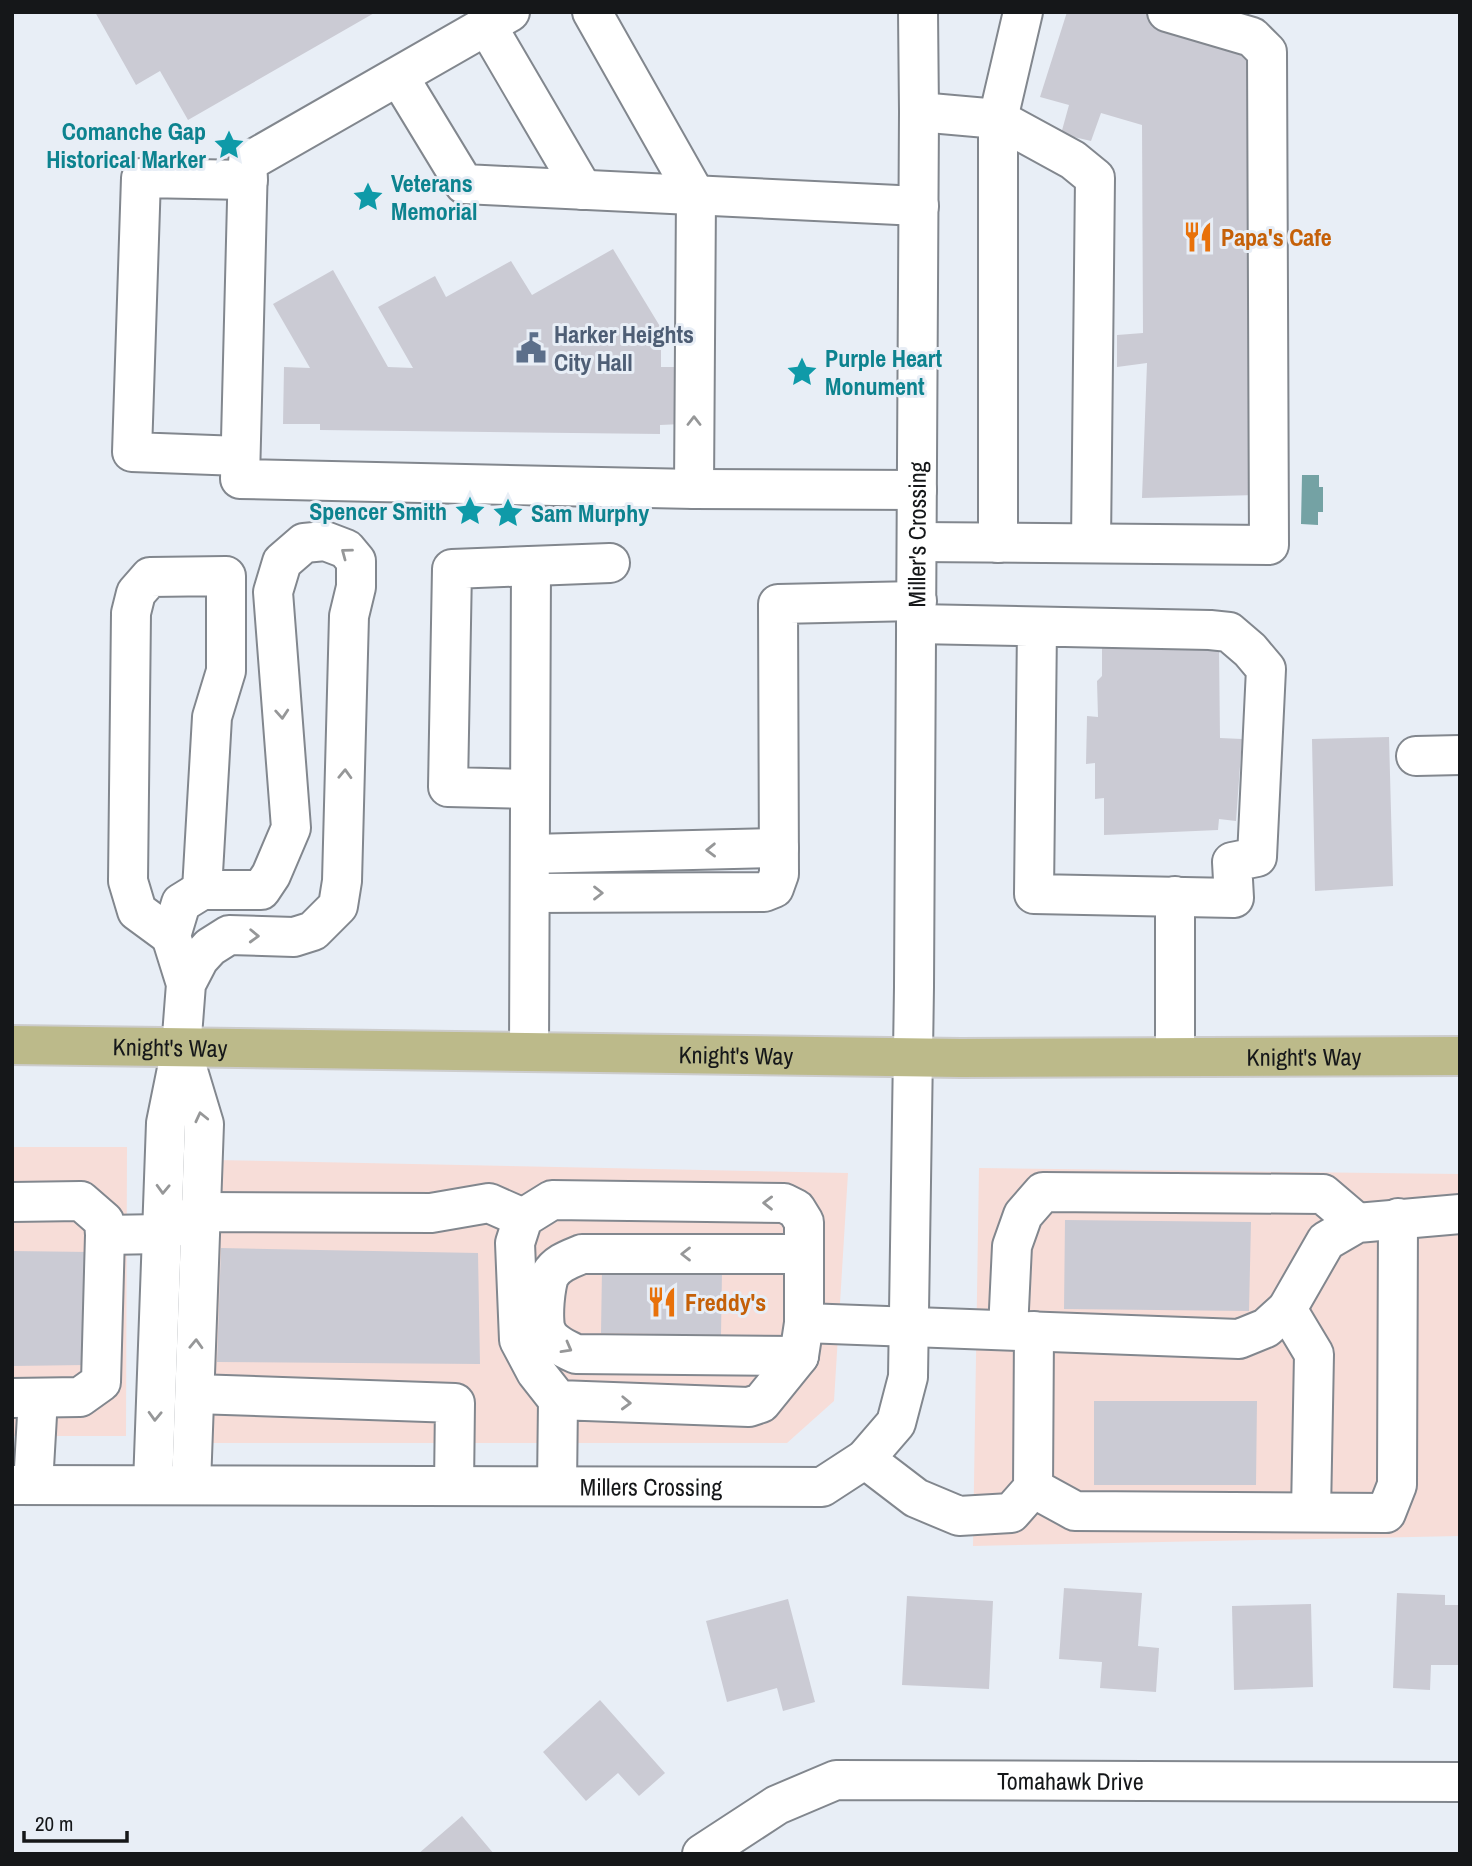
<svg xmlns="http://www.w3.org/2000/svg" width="1472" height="1866" font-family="'Archivo Narrow',sans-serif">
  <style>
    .commercial { fill: #f7ddd8 }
    .water { fill: #74a2a4 }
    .building { fill: #cbcbd4 }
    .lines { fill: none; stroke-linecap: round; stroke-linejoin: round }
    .minor-casing { stroke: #82878e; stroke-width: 42 }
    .major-casing { stroke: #ccc; stroke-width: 42 }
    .minor { stroke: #fff; stroke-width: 38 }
    .major { stroke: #bcba8a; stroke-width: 38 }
    .oneway { stroke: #969798 }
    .labels { text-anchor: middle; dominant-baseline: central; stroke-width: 6; stroke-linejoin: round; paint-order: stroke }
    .culture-label { font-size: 24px; font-weight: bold; fill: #0d838f; stroke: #e8eef6; text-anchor: start }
    .food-label { font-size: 24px; font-weight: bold; fill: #c56008; stroke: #e8eef6; text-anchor: start }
    .service-label { font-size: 24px; font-weight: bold; fill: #4e5e75; stroke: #e8eef6; text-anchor: start }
    .street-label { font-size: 24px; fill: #151719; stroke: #e8eef6 }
  </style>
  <rect width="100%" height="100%" fill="#e8eef6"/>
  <path class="commercial" d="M12,1147H127L126,1436H12Z
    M215,1160L848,1173L834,1401L787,1443H208Z
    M979,1168L1460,1174V1536L973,1546Z"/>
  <path class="water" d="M1302,475H1319V487H1323V512H1318V525L1301,524Z"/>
  <path class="building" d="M95,12H376L188,120L160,71L136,85Z
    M1067,12H1139L1237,40L1251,50L1256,495L1142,498L1147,363L1117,367V335L1143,333L1142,125L1101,113L1091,141L1061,134L1069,105L1040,97Z
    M613,249L661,328V367H710L682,424L660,425V434L320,430V424H283L284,367L310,368L273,304L333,270L388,367L413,368L378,307L435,276L446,297L511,261L532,295Z
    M1102,648L1219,650L1220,738L1242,739L1236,821L1219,819L1218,830L1104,835V798L1095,799V763L1086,764L1087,716L1098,717L1097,681L1102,676Z
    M1389,737L1393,886L1315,891L1312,739Z
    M1065,1220L1251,1222L1249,1311L1064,1309Z
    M221,1248L478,1253L480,1364L217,1362Z
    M12,1251L90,1252L85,1365L12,1366Z
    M602,1269L722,1271L721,1335L601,1333Z
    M1094,1401H1257L1256,1485H1094Z
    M1064,1588L1142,1593L1138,1646L1159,1648L1156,1692L1100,1688L1102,1662L1059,1659Z
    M1397,1593L1445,1595V1605H1460V1665H1431L1430,1690L1393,1688Z
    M907,1596L993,1601L989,1689L902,1685Z
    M788,1599L815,1702L783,1711L777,1688L727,1702L706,1621Z
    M1311,1604L1313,1687L1234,1690L1232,1606Z
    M600,1700L665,1773L639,1796L618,1773L586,1801L543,1752Z
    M462,1816L494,1854H418Z"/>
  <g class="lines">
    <g class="minor-casing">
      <g id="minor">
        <path d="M510,12L248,162L240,479L694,489L917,490"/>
        <path d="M592,12L696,196L694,489"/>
        <path d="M487,26L583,190"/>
        <path d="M399,77L464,184L919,206"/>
        <path d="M919,112L998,119L1073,160L1095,178L1091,543"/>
        <path d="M240,456L132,452L141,178L248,180"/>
        <path d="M917,542L1269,545L1267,52L1252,37L1167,12"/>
        <path d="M998,543V119L1023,12"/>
        <path d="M916,624L1210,630L1229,632L1250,650L1266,669L1257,857L1232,862L1234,898L1034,894L1037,627"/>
        <path d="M1416,756L1460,755"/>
        <path d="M530,789L448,787L452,569L610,563"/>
        <path d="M530,854L779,848"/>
        <path d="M530,893L764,892L774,888L779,874L778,604L917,601"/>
        <path d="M1175,896V1057"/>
        <path d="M171,936L137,911L128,881L131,613L136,593L150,577L226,576V671L212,717L202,890"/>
        <path d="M182,1051L204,1124L191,1485"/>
        <path d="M529,1051L531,566"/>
        <path d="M12,1202L81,1201L104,1221L105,1235L101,1382L80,1397L12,1398"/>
        <path d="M105,1235L161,1234L201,1212L431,1213L489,1203L523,1218"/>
        <path d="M1287,1309L1314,1354L1311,1512"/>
        <path d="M804,1323L1239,1339L1266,1328L1287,1309L1326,1241L1357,1223L1460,1214"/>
        <path d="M1008,1330L1012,1246L1023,1215L1043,1192L1323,1194L1357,1223"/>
        <path d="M799,1356L576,1354C565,1349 550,1342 546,1330C542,1320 545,1284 550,1275C557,1263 570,1259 582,1254H804"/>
        <path d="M195,1394L455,1403L454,1486"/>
        <path d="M865,1459L916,1498L959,1516L1011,1513L1033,1488L1034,1331"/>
        <path id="s1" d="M12,1485L822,1487L865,1459L896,1423L908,1377L914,987L919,112L918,12"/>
        <path d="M33,1485L38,1398"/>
        <path d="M153,1485L166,1123L181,1049L186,984L171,936L181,903L202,890H261L271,875L291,828L273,592L282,562L304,543L325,541L346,549L356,561V587L349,616L342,881L338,906L313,931L294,937L229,935L210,947L199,959L186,984"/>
        <path d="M557,1486L558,1400L536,1372L519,1340L515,1243L523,1218L552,1200L784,1203L796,1209L804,1222V1323L799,1356L761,1403L749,1407L558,1400"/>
        <path d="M1033,1488L1075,1511L1386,1513L1397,1485L1398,1218"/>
        <path id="s2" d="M702,1854L777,1805L836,1780L1460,1782"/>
      </g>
    </g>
    <g class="major-casing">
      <g id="major">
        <path id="s3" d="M12,1045L961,1058L1460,1056"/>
      </g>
    </g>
    <use href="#minor" class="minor"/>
    <use href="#major" class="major"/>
  </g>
  <defs><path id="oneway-chevron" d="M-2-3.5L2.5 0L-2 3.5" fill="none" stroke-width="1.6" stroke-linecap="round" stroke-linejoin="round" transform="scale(1.75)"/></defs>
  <g class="oneway">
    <use href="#oneway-chevron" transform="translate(694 421) rotate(-90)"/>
    <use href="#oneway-chevron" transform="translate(346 553) rotate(-143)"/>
    <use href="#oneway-chevron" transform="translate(282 714) rotate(86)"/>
    <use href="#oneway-chevron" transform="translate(345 774) rotate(-88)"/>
    <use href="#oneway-chevron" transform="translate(711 850) rotate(179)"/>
    <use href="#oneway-chevron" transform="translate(598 893)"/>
    <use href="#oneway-chevron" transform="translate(254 936) rotate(2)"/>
    <use href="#oneway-chevron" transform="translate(201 1117) rotate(-103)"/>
    <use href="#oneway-chevron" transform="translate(163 1189) rotate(92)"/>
    <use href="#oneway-chevron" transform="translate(768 1203) rotate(-179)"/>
    <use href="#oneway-chevron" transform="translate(686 1254) rotate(-180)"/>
    <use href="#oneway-chevron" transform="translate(196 1344) rotate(-88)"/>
    <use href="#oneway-chevron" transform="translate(567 1348) rotate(29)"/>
    <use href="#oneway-chevron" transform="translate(626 1403) rotate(2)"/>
    <use href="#oneway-chevron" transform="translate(155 1416) rotate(92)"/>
  </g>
  <defs>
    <g id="sight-bare" transform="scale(2.415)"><path d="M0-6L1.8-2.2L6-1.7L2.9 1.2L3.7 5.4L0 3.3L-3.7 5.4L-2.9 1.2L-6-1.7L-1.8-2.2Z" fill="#0f9aa8" stroke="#e8eef6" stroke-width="2.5" paint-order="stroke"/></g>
    <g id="restaurant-bare" transform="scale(2.415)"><path d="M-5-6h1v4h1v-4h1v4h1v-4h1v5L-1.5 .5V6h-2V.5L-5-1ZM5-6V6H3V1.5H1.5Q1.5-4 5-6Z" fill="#e8710a" stroke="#e8eef6" stroke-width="2.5" paint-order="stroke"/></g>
    <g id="civic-bare" transform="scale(2.415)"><path d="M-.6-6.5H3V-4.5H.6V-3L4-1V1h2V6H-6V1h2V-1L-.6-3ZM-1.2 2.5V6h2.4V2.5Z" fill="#5c6f8a" stroke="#e8eef6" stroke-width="2.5" paint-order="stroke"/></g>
  </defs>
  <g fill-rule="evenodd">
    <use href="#sight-bare" x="229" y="145"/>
    <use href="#sight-bare" x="368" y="197"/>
    <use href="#restaurant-bare" x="1198" y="237"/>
    <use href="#civic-bare" x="531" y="348"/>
    <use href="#sight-bare" x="802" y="372"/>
    <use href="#sight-bare" x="470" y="511"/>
    <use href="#sight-bare" x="508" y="513"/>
    <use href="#restaurant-bare" x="662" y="1302"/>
  </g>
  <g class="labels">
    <g class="culture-label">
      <text x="206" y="131" text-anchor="end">Comanche Gap<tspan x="206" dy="28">Historical Marker</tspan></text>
      <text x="391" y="183">Veterans<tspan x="391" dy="28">Memorial</tspan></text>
      <text x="825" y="358">Purple Heart<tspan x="825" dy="28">Monument</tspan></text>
      <text x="447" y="511" text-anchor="end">Spencer Smith</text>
      <text x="531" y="513">Sam Murphy</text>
    </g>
    <g class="food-label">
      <text x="1221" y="237">Papa's Cafe</text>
      <text x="685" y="1302">Freddy's</text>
    </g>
    <g class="service-label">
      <text x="554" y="334">Harker Heights<tspan x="554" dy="28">City Hall</tspan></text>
    </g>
    <g class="street-label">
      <text stroke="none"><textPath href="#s1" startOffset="1799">Miller's Crossing</textPath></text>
      <text stroke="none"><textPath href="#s3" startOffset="158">Knight's Way</textPath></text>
      <text stroke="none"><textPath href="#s3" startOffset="724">Knight's Way</textPath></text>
      <text stroke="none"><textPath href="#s3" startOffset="1292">Knight's Way</textPath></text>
      <text stroke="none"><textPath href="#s1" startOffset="639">Millers Crossing</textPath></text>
      <text stroke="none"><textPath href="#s2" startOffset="388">Tomahawk Drive</textPath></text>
    </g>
  </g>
  <rect width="1472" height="1866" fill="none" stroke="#151719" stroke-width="28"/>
  <path d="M24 1831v10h103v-10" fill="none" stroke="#151719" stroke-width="3.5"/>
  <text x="35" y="1831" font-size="21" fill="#151719" stroke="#e8eef6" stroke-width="5" paint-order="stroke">20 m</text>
</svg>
